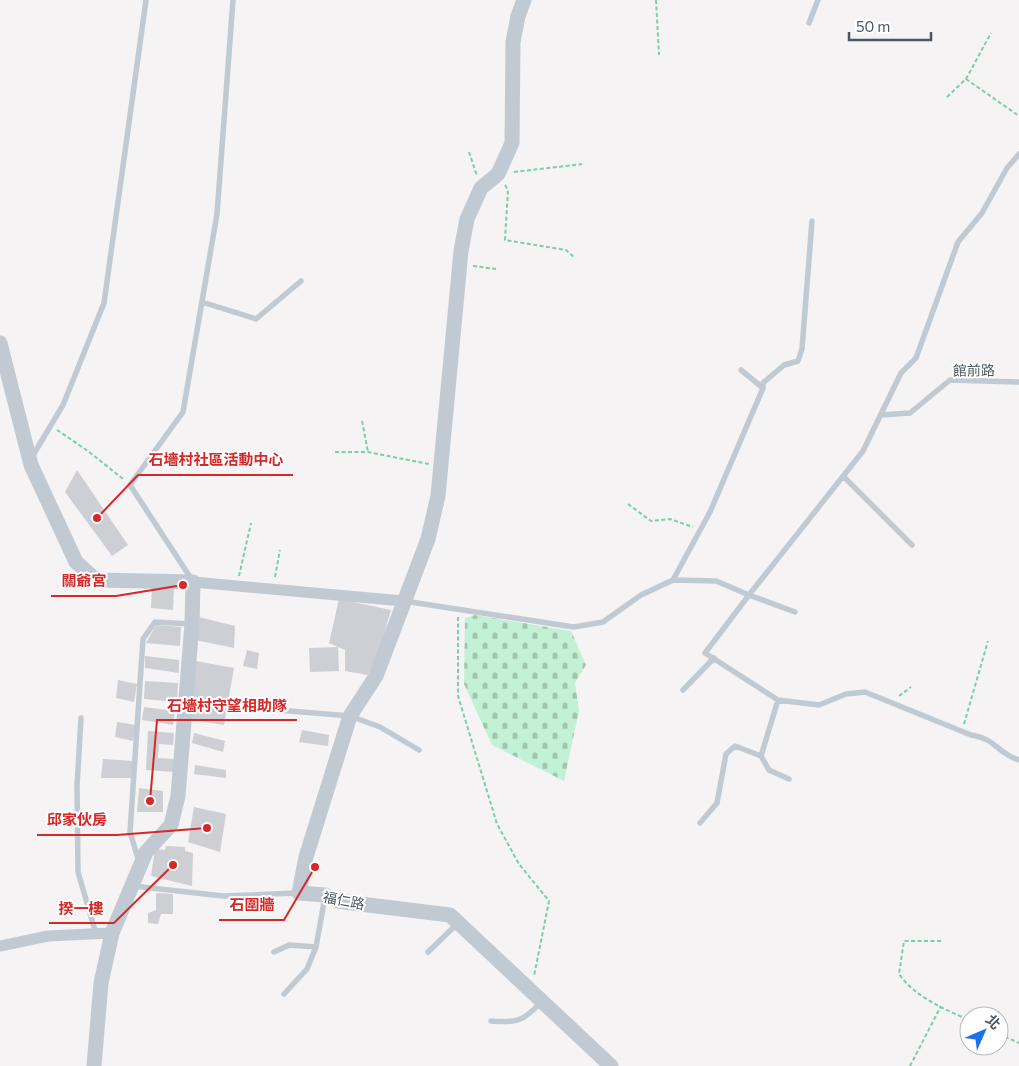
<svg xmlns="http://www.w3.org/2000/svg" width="1019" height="1066" font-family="Commissioner,'Noto Sans TC',sans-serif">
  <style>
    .cemetery { fill: url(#cemetery-stones) }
    .building { fill: #cdcfd5 }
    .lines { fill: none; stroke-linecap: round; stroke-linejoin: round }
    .path { stroke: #7ad0a6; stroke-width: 2; stroke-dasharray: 4 2.5; stroke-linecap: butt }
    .service { stroke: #c1cad2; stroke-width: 5.5 }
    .minor { stroke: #c1cad2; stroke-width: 11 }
    .tertiary { stroke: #c1cad2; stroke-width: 15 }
    .labels { text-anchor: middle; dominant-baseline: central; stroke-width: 4; stroke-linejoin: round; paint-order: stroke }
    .street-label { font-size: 14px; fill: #4a5661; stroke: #fff }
    .leader { fill: none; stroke: #d62828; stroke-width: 2 }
    .callout-dot { fill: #d62828; stroke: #fff; stroke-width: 2 }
    .callout-label { font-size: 15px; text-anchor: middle; font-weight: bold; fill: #d62828; stroke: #fff; stroke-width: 4; stroke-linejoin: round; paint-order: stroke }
  </style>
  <defs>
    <pattern id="cemetery-stones" width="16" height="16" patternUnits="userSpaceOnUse" patternTransform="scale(1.25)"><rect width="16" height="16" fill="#c3f1d5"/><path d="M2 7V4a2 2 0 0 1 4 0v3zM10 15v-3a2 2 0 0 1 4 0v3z" fill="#a0c6b0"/></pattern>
  </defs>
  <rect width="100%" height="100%" fill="#f5f3f3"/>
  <path class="cemetery" d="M475,615L571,631L586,665L575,683L579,711L564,781L492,745L464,684L465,618Z"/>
  <path class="building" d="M77,470L128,545L112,556L65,492Z
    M152,586L174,588L173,610L151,608Z
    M339,599L391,610L378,655L368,675L345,671V650L329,643Z
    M199,617L235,626L234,648L195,640Z
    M156,625L181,627L180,646L146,643Z
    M338,647L339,671L310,672L309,648Z
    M247,650L259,653L257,669L243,666Z
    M145,656L179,660V673L145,668Z
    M196,661L234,668L224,725L187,719Z
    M118,680L137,684L134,702L116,698Z
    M145,681L178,683L177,702L144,699Z
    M144,707L175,711L173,725L142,720Z
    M117,722L136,725L133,741L115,737Z
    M302,730L329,735L328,746L299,742Z
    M148,731L174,733L173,745L159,744L158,758L174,759V772L146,770Z
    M194,733L225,741L223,752L192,743Z
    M103,759L133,761L132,778H101Z
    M195,765L226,770V778L194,774Z
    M139,788L163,791V812H137Z
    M194,807L226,814L220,852L188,842Z
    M166,846L185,847V851L193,853L192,886L151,876L155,849L165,850Z
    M156,893L173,894V914H161L158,924L148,923V913L156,910Z"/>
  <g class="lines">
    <path class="path" d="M656,0L659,55
      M966,79L1019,116
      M947,97L966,79L991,33
      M469,152L477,176
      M514,172L582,164
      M505,185L508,190L505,240L566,250L575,258
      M473,266L496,269
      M362,421L368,452
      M57,430L88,451L123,479
      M335,452H368L429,464
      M628,504L651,521L670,519L693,527
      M239,576L251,523
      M275,577L280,550
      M458,617V696L497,824L519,864L549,901L534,976
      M899,696L911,687
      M964,724L988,641
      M941,941H904L899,974C915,997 944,1009 969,1020
      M999,1034L1019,1043
      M910,1066L941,1006"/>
    <path class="service" d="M809,23L818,0
      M202,302L256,319L301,281
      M741,370L763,388
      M881,415L910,413L950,380L1019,382
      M32,457L63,405L104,303L146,0
      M843,476L912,545
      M192,580L130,485L183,412L217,214L233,0
      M673,580L710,512L763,388V383L784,365L798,361L802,349L812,221
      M404,601L574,627L603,622L641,595L673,580L716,581L749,595L705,653L778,700L819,705L846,694L865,692L971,735C995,738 998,754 1019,760
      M795,612L749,595L863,451L901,373L916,358L958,242L982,213L1007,168L1019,154
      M683,690L714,658
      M241,707L350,716L380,727L419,750
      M81,718L77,786L78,872L96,934
      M761,756L769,770L789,779
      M700,823L717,803L726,754L735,746L761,756L778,700
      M139,862L130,832L143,639L155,622L190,624
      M133,886L223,896L297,893
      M274,952L289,945L316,947
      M428,952L457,924
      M284,994L307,969L316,947L325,897
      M491,1021C516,1023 523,1022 541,1002"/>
    <path class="minor" d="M193,582L403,601
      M0,946L48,936L112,933"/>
    <path class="tertiary" d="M524,0L518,16L513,42L512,143L498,174L481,188L467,219L461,251L438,496L428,539L376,676L350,716L306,857L299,893L325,895L338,901L360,904L450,915L611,1066
      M0,343L31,465L76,562L96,580L193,582L192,624L178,796L171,825L146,852L112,933L101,983L94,1066"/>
  </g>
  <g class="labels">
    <g class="street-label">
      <text transform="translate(974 370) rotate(-1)">館前路</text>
      <text transform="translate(344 900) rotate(11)">福仁路</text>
    </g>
  </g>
  <path class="leader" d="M97 518L138 475H293M183 585L116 596H51M150 801L157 720H297M207 828L117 835H37M315 867L284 920H219M173 865L114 923H49"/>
  <g class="callout-dot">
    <circle cx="97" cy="518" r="5"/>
    <circle cx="183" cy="585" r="5"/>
    <circle cx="150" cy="801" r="5"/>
    <circle cx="207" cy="828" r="5"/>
    <circle cx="315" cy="867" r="5"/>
    <circle cx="173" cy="865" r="5"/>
  </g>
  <g class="callout-label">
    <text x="216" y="465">石墻村社區活動中心</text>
    <text x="84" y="586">關爺宮</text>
    <text x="227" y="711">石墻村守望相助隊</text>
    <text x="77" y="825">邱家伙房</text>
    <text x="252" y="910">石圍牆</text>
    <text x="81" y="914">揆一樓</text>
  </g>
  <g transform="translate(984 1031) rotate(45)"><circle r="24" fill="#ffffff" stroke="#b7bbc0"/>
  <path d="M0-4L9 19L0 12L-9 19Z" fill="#1a73e8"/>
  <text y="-8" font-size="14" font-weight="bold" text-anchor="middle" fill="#4a5661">北</text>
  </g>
  <path d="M849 32v8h82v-8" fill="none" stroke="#4a5661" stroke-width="2.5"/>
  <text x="856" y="32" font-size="15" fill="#4a5661" stroke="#ffffff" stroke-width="4" paint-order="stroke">50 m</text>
</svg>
